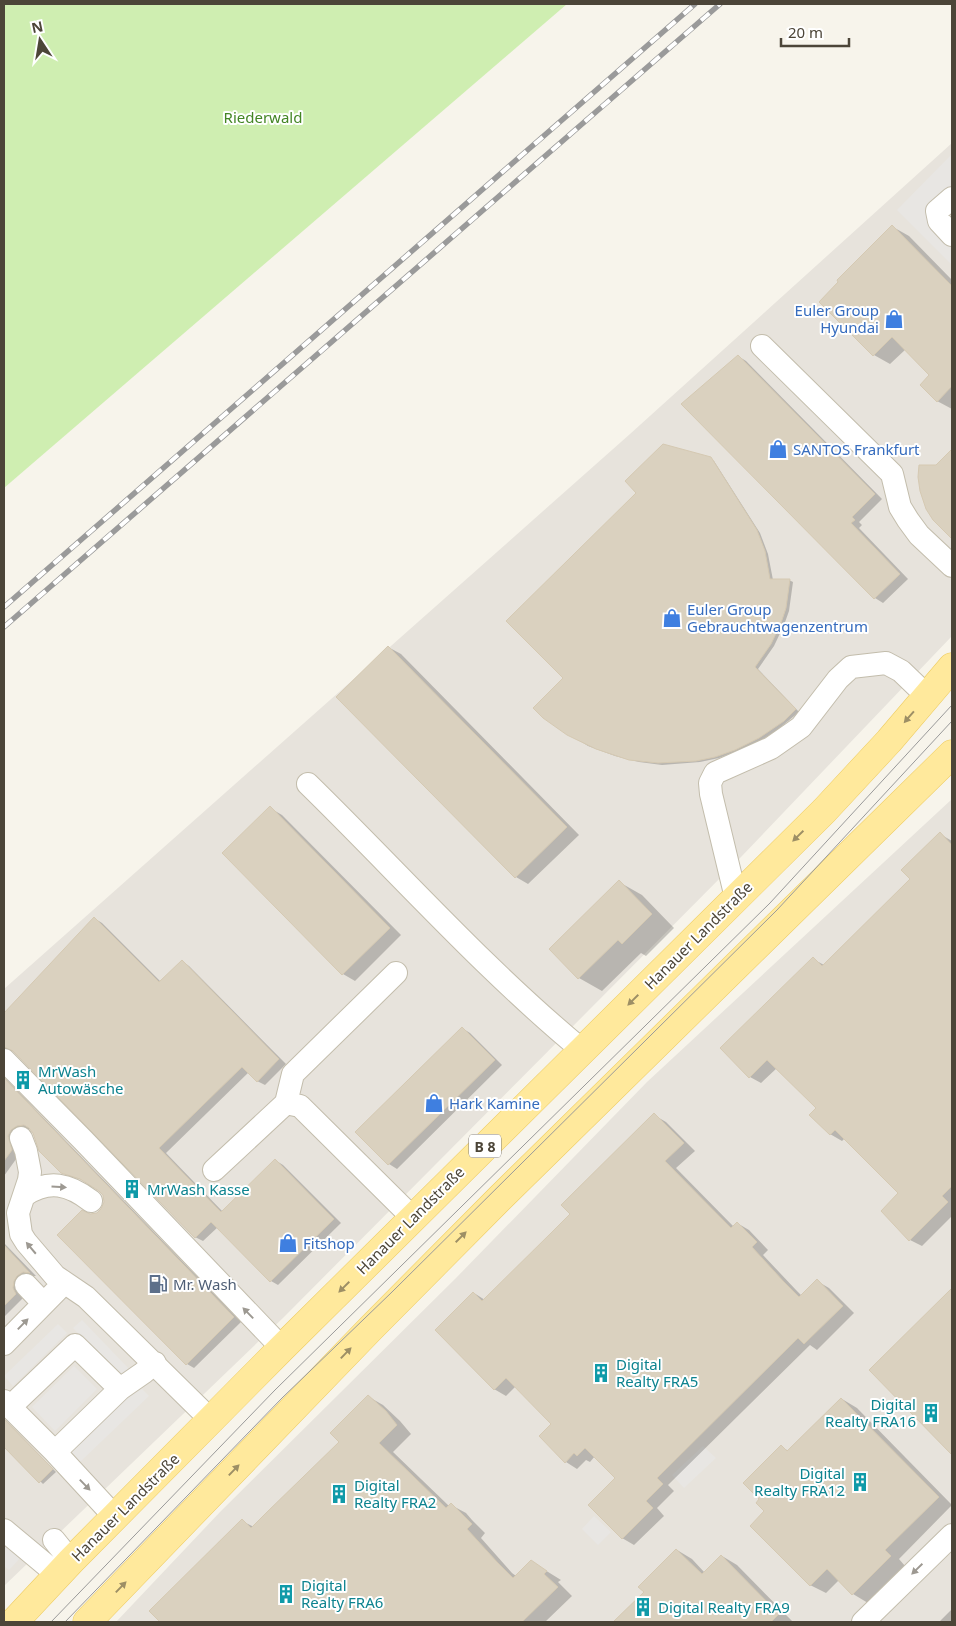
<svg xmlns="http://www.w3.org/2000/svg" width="956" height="1626" font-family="'Noto Sans',sans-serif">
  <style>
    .industrial { fill: #e7e3dc }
    .green { fill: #cfeeb1 }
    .parking { fill: #e8e6e3 }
    .shadow { fill: #0003 }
    .building { fill: #dad1bf; stroke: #d5c9b2 }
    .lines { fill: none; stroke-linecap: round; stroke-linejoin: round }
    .minor-casing { stroke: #c3bdac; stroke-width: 24 }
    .major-casing { stroke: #eecc61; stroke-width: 29 }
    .minor { stroke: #fff; stroke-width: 22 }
    .major { stroke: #ffe99c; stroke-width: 28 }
    .tram { stroke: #9a9a9a; stroke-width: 1 }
    .rail-casing { stroke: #9a9a9a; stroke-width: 5.5 }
    .rail { stroke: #fff; stroke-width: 4; stroke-dasharray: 11; stroke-linecap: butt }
    .oneway { fill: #9d8f65 }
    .oneway2 { fill: #9d9992 }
    .labels { text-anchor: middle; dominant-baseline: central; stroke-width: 4; stroke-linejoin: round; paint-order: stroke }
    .shield { fill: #fff; stroke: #827d74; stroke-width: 1 }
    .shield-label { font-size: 14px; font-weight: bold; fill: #4c4538 }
    .park-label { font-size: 15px; fill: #438524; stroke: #fff }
    .shop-label { font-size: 15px; fill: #366cbe; stroke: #fff; text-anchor: start }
    .street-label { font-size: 15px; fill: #4c4538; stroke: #fff }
    .culture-label { font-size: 15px; fill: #0d838f; stroke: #fff; text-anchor: start }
    .service-label { font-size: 15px; fill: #4e5e75; stroke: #fff; text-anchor: start }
  </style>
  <rect width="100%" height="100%" fill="#f7f4eb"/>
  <path class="industrial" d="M952,143V636L741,857L284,1317L4,1586V989L630,434Z
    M952,799V1622H116L220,1512L456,1278L647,1082Z"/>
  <path class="green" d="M4,4H567L4,488Z"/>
  <path class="parking" d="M952,154V265L897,210Z
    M82,1320L131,1371L122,1379L73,1328Z
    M58,1324L67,1333L13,1386L4,1376Z
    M74,1366L97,1389L55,1431L32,1407Z
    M139,1386L149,1396L80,1462L71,1452Z
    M703,1446L716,1458L684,1488L672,1475Z
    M594,1516L611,1532L598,1545L582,1529Z
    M4,1540L22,1556L9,1570L4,1566Z"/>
  <path class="shadow" d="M893,227L909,236L952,280V409L937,401L931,375L906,349L890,364L874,355Z
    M738,356L746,361L882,499L859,522L862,525L859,528L908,579L883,603L875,598Z
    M952,451V535L948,532L937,466Z
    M710,458L714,461L760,533L768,554L773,580H789L793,582L789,611L784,625L774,646L758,669L799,712L776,731L755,744L719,758L700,762L662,765L639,762L615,756L588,746L557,726L564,678Z
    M388,647L401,654L579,835L528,884L516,877L338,697Z
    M270,808L282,815L401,935L355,981L343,974Z
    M940,834L952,841V1216L922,1246L910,1240L900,1193L845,1138L842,1141L830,1134L818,1108L777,1068L761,1083L750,1077L813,959L824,965L912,879Z
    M619,882L642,895L674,928L646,956L641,953L602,991L579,978L551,949Z
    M94,918L102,923L161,982L182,961L189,966L286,1064L265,1085L257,1081L249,1072L166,1153L223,1212L275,1160L283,1165L341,1223L278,1285L271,1281L218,1227L203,1241L195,1237L15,1051H9L4,1054V1015Z
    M462,1028L470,1033L502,1065L397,1169L389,1164L357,1132Z
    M4,1077L241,1322L194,1368L187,1364L90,1215L97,1214L102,1210L105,1203L104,1196L99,1189L89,1182L70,1176L62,1172L31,1129H25L19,1155L4,1176Z
    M654,1115L666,1122L695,1151L676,1168L734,1227L737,1223L749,1230L768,1250L763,1255L796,1290L802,1296L817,1281L829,1288L854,1313L817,1350L810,1345L668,1485L674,1491L657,1508L664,1516L634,1545L622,1538L617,1478L595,1456L590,1462L586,1460L577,1469L566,1462L553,1424L516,1386L506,1396L494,1389L474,1293L485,1300L571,1214Z
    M4,1243L36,1276H32L23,1298L4,1317Z
    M952,1290V1453L870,1370Z
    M369,1397L383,1405L400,1421L411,1434L393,1452L449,1506L451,1505L466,1513L472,1520L485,1533L481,1538L512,1573L516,1576L532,1562L561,1580L558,1582L572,1596L545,1622H162L150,1611L242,1521L254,1527L340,1442Z
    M842,1399L857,1408L952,1505L899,1559L905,1566L868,1603L853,1594L839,1580L826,1593L810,1585L766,1511L781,1447L789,1451Z
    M4,1419L56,1472L43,1484L4,1445Z
    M677,1550L692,1559L705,1573L722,1556L737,1565L793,1622H615L645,1592Z
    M952,1609V1622H939Z"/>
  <path class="building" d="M892,225L952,286V386L937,402L920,385L929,375L892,337L873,356L819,302L838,282L837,280Z
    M738,355L875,494L852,517L855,520L851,523L900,574L874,599L681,404Z
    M663,444L711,457L757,530L765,551L770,579H790L786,608L781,623L771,644L755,667L796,709L784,721L759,738L735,750L715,757L696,761L658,763L629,760L596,749L567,735L543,718L533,708L563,678L506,621L636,493L625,481Z
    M952,449V539L933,520L926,509L920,491L918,477L919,465H936Z
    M388,646L567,827L515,878L336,697Z
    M270,806L390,928L342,975L222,853Z
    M940,832L952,845V1186L942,1196L948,1202L909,1241L881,1211L898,1193L835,1130L830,1135L809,1115L816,1108L767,1060L749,1078L720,1048L813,957L822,966L910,879L901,870Z
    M619,880L652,914L622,944L618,940L578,979L549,949Z
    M94,917L159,982L182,960L279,1059L257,1082L242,1067L159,1148L221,1212L275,1159L334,1219L270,1282L211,1222L195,1238L13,1051L4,1047V1013Z
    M462,1027L495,1060L388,1165L355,1132Z
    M4,1078L234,1317L186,1365L57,1235L82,1210L90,1214L97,1213L101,1209L104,1202L103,1195L99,1191L80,1179L61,1173L39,1151L33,1133L29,1128L24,1125L17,1126L11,1130L8,1136L12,1150L4,1161Z
    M654,1113L684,1143L665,1161L731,1228L737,1222L757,1242L752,1247L784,1282L799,1297L817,1279L843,1306L804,1344L798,1338L657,1478L663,1484L646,1501L653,1508L622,1539L588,1505L615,1478L585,1448L577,1456L574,1453L565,1463L539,1436L551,1424L506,1378L494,1390L435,1330L473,1292L482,1301L551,1233L570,1214L561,1205Z
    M4,1245L30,1273L23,1272L17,1276L14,1281L13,1288L16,1294L4,1306Z
    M952,1288V1455L869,1370Z
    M368,1395L386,1411L397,1425L379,1443L446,1508L451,1503L472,1524L467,1529L498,1563L513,1578L531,1560L547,1571L544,1574L558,1587L522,1622H160L149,1611L242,1519L251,1528L266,1513L339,1442L330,1433Z
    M841,1398L939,1497L885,1550L891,1556L852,1595L827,1569L810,1586L750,1526L764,1511L756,1503L759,1499L743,1483L781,1445L787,1451Z
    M4,1419L53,1469L39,1483L4,1447Z
    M676,1549L702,1574L721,1555L779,1614L771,1622H613L644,1592L638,1587Z"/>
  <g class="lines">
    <g class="minor-casing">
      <path id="minor" d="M952,198L937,211L939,221L952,235
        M762,346L892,474L900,507L908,520L919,535L952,566
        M308,784C399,873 484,969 582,1050
        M736,898L711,794L710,783L715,773L771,748L801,727L838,679L851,667L886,663L901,671L927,696
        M4,1060L83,1140L282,1348
        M286,1103L293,1074L396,973
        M21,1138L26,1151L30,1172L29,1180L18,1213L21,1234L26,1242L55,1276L86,1297L211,1420
        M214,1170L286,1103L300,1106L413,1218
        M25,1195C49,1179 69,1184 91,1201
        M26,1285L43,1303
        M4,1344L64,1283
        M4,1401L55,1452L115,1517
        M10,1407L75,1345L120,1389
        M55,1452L120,1389L143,1373L155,1363
        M4,1530L58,1575
        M54,1540L71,1561
        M863,1622L952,1535"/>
    </g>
    <g class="major-casing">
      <path id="major" d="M14,1622L71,1561L282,1348L824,811L889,741L952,667
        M87,1622L371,1328L499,1199L952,754"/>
    </g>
    <use href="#minor" class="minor"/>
    <use href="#major" class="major"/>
    <path class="tram" d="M51,1622L275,1390L770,903L952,705
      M65,1622L282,1398L392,1292L777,910L952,721"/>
    <g class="rail-casing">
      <path id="rail" d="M4,607L695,4
        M4,627L720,4"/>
    </g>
    <use href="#rail" class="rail"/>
  </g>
  <defs><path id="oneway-solid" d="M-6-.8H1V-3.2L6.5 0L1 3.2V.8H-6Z" transform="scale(1.25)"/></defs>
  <g class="oneway">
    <use href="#oneway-solid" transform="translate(909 717) rotate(131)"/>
    <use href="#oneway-solid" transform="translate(798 836) rotate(136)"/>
    <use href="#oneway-solid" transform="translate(633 1000) rotate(135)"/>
    <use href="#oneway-solid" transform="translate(461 1237) rotate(-45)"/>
    <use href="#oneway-solid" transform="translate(344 1287) rotate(135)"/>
    <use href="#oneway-solid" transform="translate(346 1353) rotate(-46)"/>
    <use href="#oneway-solid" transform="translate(234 1470) rotate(-46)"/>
    <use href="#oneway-solid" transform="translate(121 1587) rotate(-46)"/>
  </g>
  <g class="oneway2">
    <use href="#oneway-solid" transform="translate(59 1187) rotate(4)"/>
    <use href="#oneway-solid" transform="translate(31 1248) rotate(-130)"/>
    <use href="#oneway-solid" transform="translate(248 1313) rotate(-134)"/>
    <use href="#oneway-solid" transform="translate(23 1324) rotate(-46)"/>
    <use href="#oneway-solid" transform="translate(85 1485) rotate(46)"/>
    <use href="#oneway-solid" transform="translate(917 1569) rotate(136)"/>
  </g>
  <defs>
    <g id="shop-bare" transform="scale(1.5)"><path d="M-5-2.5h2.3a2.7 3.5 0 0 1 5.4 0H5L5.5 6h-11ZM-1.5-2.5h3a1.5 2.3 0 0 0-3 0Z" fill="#3f7fe0" stroke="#fff" stroke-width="2.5" paint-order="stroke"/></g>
    <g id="building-bare" transform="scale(1.5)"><path d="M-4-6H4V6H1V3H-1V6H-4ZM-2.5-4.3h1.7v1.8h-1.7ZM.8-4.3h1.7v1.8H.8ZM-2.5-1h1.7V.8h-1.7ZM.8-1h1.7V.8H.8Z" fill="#0f9aa8" stroke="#fff" stroke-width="2.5" paint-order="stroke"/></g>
    <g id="fuel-bare" transform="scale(1.5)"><path d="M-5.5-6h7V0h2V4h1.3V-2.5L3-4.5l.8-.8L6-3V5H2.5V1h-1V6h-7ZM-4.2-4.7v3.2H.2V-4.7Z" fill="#5c6f8a" stroke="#fff" stroke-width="2.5" paint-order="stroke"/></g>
  </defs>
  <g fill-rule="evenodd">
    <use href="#shop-bare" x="894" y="319"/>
    <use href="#shop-bare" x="778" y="449"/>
    <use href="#shop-bare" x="672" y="618"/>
    <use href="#building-bare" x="23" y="1080"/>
    <use href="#shop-bare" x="434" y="1103"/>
    <use href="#building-bare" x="132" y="1189"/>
    <use href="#shop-bare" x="288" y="1243"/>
    <use href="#fuel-bare" x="158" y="1284"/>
    <use href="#building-bare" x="601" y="1373"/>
    <use href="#building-bare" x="931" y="1413"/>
    <use href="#building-bare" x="860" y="1482"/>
    <use href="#building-bare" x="339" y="1494"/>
    <use href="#building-bare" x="286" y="1594"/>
    <use href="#building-bare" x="643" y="1607"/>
  </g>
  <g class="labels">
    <rect class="shield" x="469" y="1134.5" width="32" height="23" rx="4"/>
    <g class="shield-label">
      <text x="485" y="1146">B 8</text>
    </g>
    <g class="park-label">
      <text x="263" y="117">Riederwald</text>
    </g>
    <g class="shop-label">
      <text x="879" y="310" text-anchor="end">Euler Group<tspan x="879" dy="17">Hyundai</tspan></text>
      <text x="793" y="449">SANTOS Frankfurt</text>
      <text x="687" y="609">Euler Group<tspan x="687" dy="17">Gebrauchtwagenzentrum</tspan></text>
      <text x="449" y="1103">Hark Kamine</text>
      <text x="303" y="1243">Fitshop</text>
    </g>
    <g class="street-label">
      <text transform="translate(698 935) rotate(-45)">Hanauer Landstraße</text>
      <text transform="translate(410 1220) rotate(-45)">Hanauer Landstraße</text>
      <text transform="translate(125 1507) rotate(-45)">Hanauer Landstraße</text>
    </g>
    <g class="culture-label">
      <text x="38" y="1071">MrWash<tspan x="38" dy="17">Autowäsche</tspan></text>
      <text x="147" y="1189">MrWash Kasse</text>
      <text x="616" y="1364">Digital<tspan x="616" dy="17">Realty FRA5</tspan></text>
      <text x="916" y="1404" text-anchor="end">Digital<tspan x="916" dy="17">Realty FRA16</tspan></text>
      <text x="845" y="1473" text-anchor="end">Digital<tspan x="845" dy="17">Realty FRA12</tspan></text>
      <text x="354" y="1485">Digital<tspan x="354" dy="17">Realty FRA2</tspan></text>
      <text x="301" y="1585">Digital<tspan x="301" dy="17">Realty FRA6</tspan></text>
      <text x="658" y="1607">Digital Realty FRA9</text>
    </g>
    <g class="service-label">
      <text x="173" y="1284">Mr. Wash</text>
    </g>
  </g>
  <rect width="956" height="1626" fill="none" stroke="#4c4538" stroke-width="10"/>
  <g transform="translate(40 40) rotate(348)" stroke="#ffffff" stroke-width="4" paint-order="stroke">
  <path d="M0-4L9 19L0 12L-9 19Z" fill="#4c4538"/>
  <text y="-8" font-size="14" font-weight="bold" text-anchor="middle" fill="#4c4538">N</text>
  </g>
  <path d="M781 38v8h68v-8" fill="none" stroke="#4c4538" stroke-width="2.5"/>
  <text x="788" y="38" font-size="15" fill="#4c4538" stroke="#ffffff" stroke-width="4" paint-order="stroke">20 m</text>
</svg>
